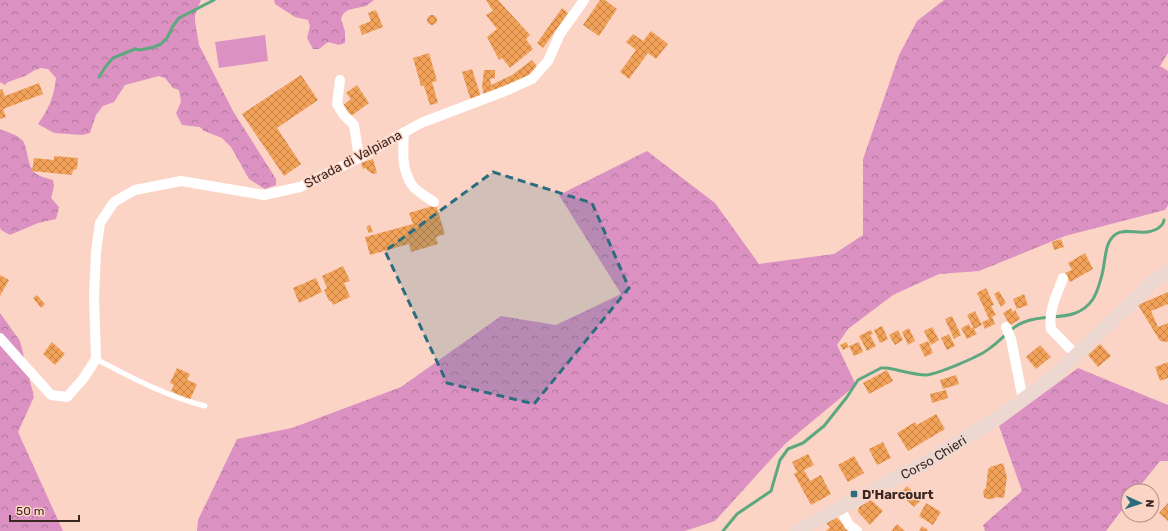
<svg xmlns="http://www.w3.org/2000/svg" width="1168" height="531" font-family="Rubik,sans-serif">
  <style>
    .forest { fill: url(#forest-crowns) }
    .pitch { fill: #db91c1 }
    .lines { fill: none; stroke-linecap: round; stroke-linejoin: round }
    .stream { stroke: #5ea880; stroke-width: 3 }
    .building { fill: url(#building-cross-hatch) }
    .lane { stroke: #fff; stroke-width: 5 }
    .street { stroke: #fff; stroke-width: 10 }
    .secondary { stroke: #ecd8d0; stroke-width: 14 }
    .marked { fill: #2b6c7f; fill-opacity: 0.2; stroke: #2b6c7f; stroke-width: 3; stroke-dasharray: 8 5; stroke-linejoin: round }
    .poi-dot { fill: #2b6c7f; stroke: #fcd4c6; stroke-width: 1.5 }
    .labels { text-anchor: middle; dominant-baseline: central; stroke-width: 3; stroke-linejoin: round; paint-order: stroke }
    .street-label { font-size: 13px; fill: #3a2721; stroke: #fcd4c6 }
    .poi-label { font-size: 13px; font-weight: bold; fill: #3a2721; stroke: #fcd4c6; text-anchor: start }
  </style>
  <defs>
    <pattern id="forest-crowns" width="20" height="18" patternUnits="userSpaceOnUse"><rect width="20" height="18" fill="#db91c1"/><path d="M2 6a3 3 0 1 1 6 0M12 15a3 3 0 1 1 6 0" fill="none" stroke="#b3769c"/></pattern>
    <pattern id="building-cross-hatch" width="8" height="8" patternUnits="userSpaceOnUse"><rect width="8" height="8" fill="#f2a158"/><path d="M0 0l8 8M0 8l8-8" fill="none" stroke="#c58348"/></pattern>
  </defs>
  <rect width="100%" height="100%" fill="#fcd4c6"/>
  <path class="forest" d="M0,0H201L195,15V21L199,45L233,111L276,179V185L265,189L249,179L231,147L222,138L204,131L200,127L182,125L176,113L181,102L179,90L173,88L165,78L159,76L125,85L114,102L103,106L96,115L90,133L82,135L54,133L38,124C49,108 54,97 56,78L48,69L41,68L35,70L25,76L8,82L5,85L0,82Z
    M274,0H374L366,6L348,10L343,14L341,19L345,31V43L339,45L328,42L319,49H313L307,38L310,26L308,20L295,17L275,4Z
    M944,0H1168V53L1160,66L1168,71V205L1165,210L1065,236L979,271L939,274L893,295L848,329L837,345L856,385L785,444L715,521L685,531H197L198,520L237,439L292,428L401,387L501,316L556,325L621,294L559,195L647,151L715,203L759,264L834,254L863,235V159L899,55L917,21Z
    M0,129C7,132 18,135 23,141C25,144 26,149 27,153C31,173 34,175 53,180L54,186L51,198L59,207L56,219L38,223L10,235L1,230L0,227Z
    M0,313L20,341L34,397L18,432L63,531H0Z
    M1078,368L1168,405V461H1160L1136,491H1128V502L1106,531H985L983,525L1022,491L999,426Z"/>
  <path class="pitch" d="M265,35L268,61L219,68L215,42Z"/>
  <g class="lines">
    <path class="stream" d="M99,77L106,66L113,58L135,49L140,50L154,47L161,44L167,38L173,26L179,18L214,0
      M723,531L737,514L771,491L780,460L788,449L803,443L824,426L847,397L858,380L881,368H887C899,370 913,375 926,375C938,374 981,356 990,348C1003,339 1011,326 1027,321C1050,313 1077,323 1093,299C1098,291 1103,273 1104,264C1106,253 1106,241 1116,234C1126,227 1141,237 1157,229C1161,226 1163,225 1164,220"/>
  </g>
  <path class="building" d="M486,0H498L530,35L526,39L533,49L510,68L502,58L499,60L487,37L497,29L486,15L493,11Z
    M600,0H605L617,9L599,36L583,25Z
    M562,8L568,13L543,48L537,43Z
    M376,10L383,27L362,35L359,26L371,21L368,13Z
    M427 20a5 5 0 1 1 10 0a5 5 0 1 1-10 0Z
    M651,31L668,44L656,59L648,53L629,79L620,72L636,50L626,42L633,34L643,41Z
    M429,53L437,81L432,82L438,103L430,105L424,86H421L413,58Z
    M532,60L539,69L525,80L485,98L482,87L484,70H495V78L490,79L491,85L512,75Z
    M472,69L481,97L471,101L462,72Z
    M301,75L318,100L277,128L301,164L284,176L242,114Z
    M39,83L43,94L3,109L6,117L0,119V90L2,89L5,96Z
    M357,85L369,103L350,117L342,106L351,99L346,93Z
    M54,156L78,158L77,169L73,170L72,175L32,171L34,158L54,160Z
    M373,159L377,173L373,174L367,170L366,168L363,169L361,163Z
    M436,205L445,234L436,237L438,244L411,252L409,244L370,255L365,237L413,224L409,213Z
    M370,225L373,232L369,233L366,227Z
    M1061,239L1064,247L1054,250L1052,242Z
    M1085,253L1093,269L1070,282L1065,273L1072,270L1068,263Z
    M343,266L350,281L344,283L350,297L333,305L331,301H329L324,290L327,288L322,276Z
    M0,275L9,280L0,296Z
    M316,278L322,292L299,303L293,288Z
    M986,288L994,305L991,306L996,315L992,317L995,324L985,329L982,322L989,319L977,293Z
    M999,291L1006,303L1001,307L994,294Z
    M1168,292V304L1151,311L1158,327L1168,323V342L1160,341L1138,305Z
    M1024,294L1028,305L1017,309L1013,299Z
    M37,295L45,304L41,308L33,298Z
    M1011,308L1013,312L1015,310L1020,319L1010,325L1003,313Z
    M975,311L982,325L974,329L977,334L967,339L961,328L969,324L971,328L973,327L967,315Z
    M952,316L961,335L954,339L945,319Z
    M882,326L888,339L880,343L874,330Z
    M932,327L939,340L931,345L924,331Z
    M909,328L915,341L908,345L902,332Z
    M871,330L873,334L870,335L876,346L867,351L859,336Z
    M898,330L903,340L895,345L889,335Z
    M949,334L955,346L947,350L941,338Z
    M928,341L933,353L925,357L919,345Z
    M52,342L65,354L55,365L43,354Z
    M846,342L849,347L843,350L840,345Z
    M859,342L863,352L854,356L849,346Z
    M1100,344L1111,356L1098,367L1088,355Z
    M1040,345L1051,357L1036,369L1026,357Z
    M1168,362V378L1160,381L1155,367Z
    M177,368L190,374L187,380L197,384L190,400L171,391L174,385L170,383Z
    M887,370L893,381L869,394L863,383Z
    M956,375L959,384L943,389L940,380Z
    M946,390L948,398L932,403L930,394Z
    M936,414L945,429L908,451L897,433L915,422L917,425Z
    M883,442L891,458L877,465L869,449Z
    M808,454L814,465L804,470L810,481L821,475L831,494L811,505L794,474L797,472L792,462Z
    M854,456L864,473L848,482L838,465Z
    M1003,463L1007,477L1004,498L996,497L992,499H987L984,497L983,491L986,488L988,470L990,467Z
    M907,486L921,500L914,507L900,494Z
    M871,500L883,511L870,525L858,512L859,507Z
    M926,503L941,512L933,525L919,516Z
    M1168,503V521L1159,513Z
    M835,516L850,531H826L830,527L825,522Z
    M897,524L905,531H891Z
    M922,526L928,530L927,531H919Z"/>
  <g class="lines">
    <path class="lane" d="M96,359C130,377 168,397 205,406"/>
    <path class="street" d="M340,80L337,104L344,115L354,125L359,158
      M404,132C403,150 401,169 412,185C417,192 427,197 434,202
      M1063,278C1057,294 1048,311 1051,329L1076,355
      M1006,327L1011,339L1023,400
      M0,338L51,395L67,397L83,379L96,359L94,296L96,252L100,223L114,202L135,190L181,181L264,195L300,187L359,158L421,123L505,91L532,79L548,61L560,34L584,0
      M840,508L849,525L857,531"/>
    <path class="secondary" id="s1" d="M797,531L932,459L1002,415L1052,378L1156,279L1168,272"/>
  </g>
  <path class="marked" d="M493,172L592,203L629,288L534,404L447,383L385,251Z"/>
  <rect class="poi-dot" x="850" y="490" width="8" height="8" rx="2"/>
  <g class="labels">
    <g class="street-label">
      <text transform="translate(353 159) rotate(-28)">Strada di Valpiana</text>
      <text stroke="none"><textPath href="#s1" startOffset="155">Corso Chieri</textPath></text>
    </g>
    <g class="poi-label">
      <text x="862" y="494">D'Harcourt</text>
    </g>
  </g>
  <g transform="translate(1140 503) rotate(93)"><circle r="19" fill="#fcd4c6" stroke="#ae8f84"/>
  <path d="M0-3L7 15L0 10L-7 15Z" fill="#2b6c7f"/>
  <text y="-6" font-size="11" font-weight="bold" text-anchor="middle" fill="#3a2721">N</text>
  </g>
  <path d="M10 515v6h69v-6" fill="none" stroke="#3a2721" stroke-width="2"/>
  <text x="16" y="515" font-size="12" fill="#3a2721" stroke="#fcd4c6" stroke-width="3" paint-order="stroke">50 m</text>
</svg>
